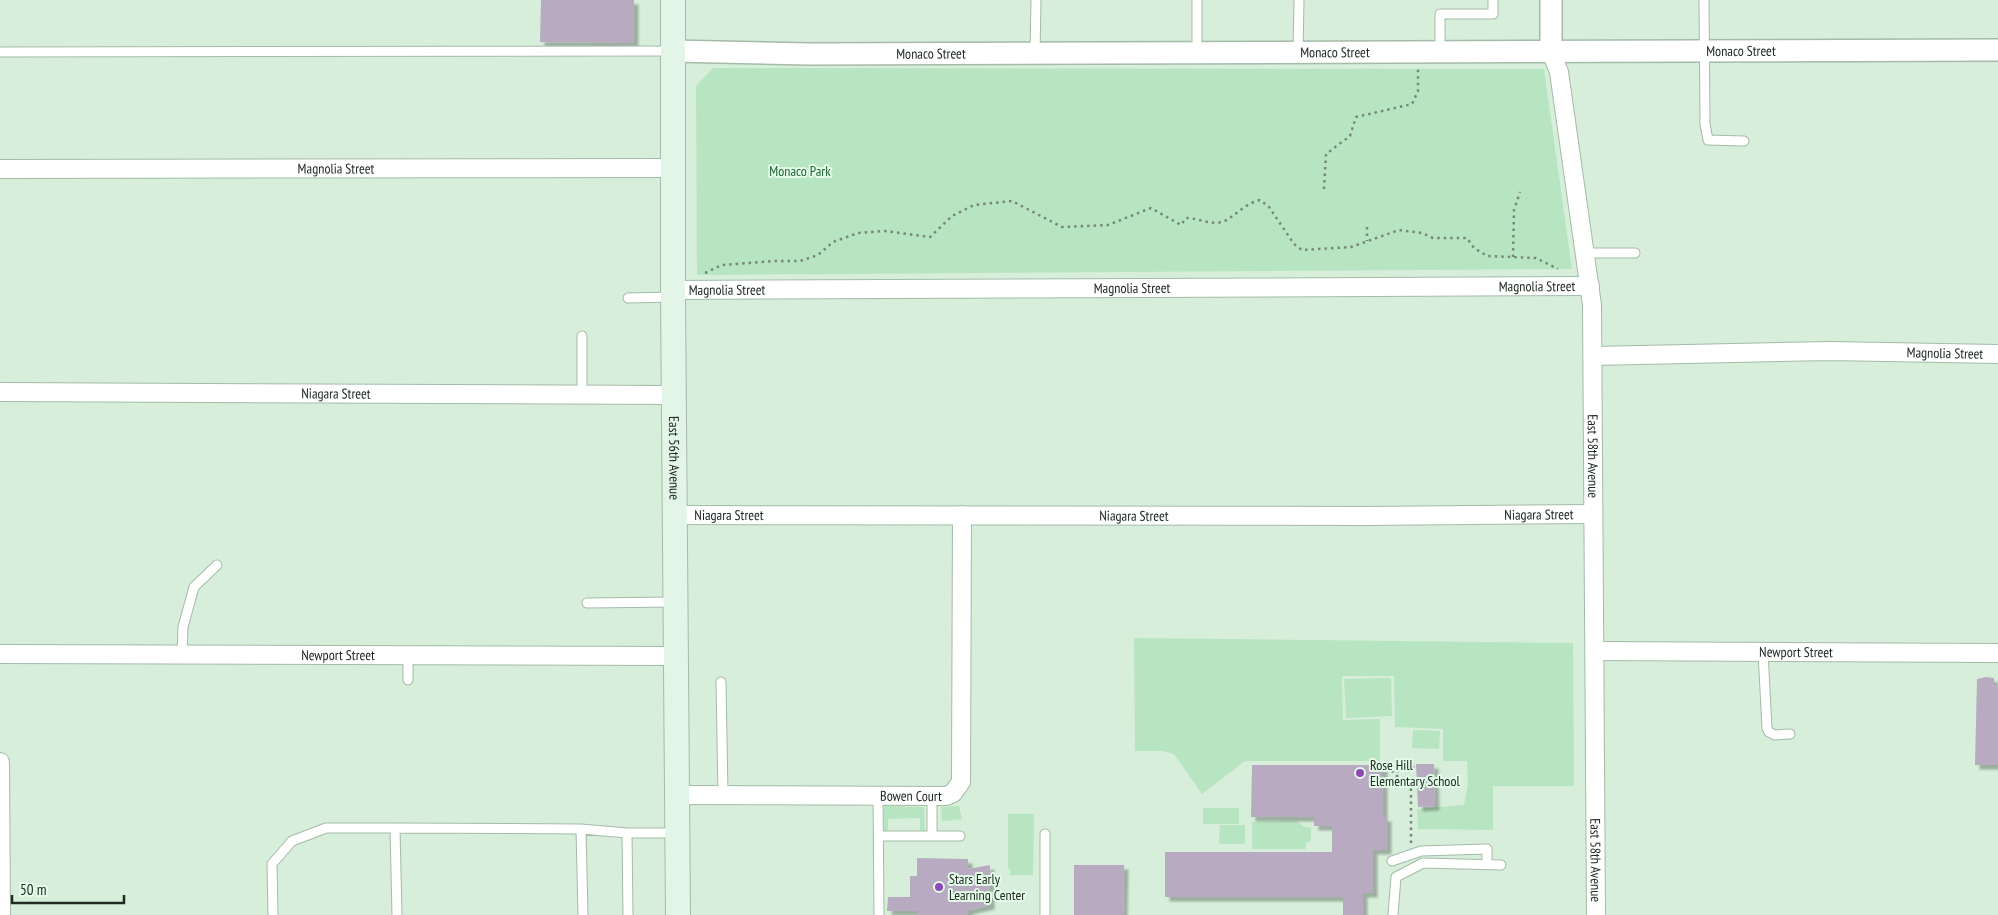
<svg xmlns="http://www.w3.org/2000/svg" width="1998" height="915" font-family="'PT Sans Narrow',sans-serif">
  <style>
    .green { fill: #b8e5c1 }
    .building { fill: #b7aac1; filter: url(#shadow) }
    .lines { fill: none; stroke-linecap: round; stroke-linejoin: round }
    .service-casing { stroke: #a4bba8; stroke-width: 11 }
    .minor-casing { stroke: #a4bba8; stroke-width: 20 }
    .tertiary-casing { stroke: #a4bba8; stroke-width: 24 }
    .secondary-casing { stroke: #a4bba8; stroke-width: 26 }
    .path { stroke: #77887a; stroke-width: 2.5; stroke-dasharray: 2.5 4; stroke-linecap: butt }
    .service { stroke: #fff; stroke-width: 9 }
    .minor { stroke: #fff; stroke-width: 18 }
    .tertiary { stroke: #fff; stroke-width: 21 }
    .secondary { stroke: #e2f5e6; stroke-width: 24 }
    .poi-dot { fill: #9048bb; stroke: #e3fbe7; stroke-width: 2 }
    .labels { text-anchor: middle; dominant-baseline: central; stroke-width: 4; stroke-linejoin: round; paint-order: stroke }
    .street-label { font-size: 14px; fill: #212a23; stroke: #e3fbe7 }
    .park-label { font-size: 14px; fill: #1c6636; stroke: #e3fbe7 }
    .poi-label { font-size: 14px; fill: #212a23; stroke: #e3fbe7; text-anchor: start }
  </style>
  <defs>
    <filter id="shadow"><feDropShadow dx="4.5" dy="4.5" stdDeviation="1" flood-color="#0004"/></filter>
  </defs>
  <rect width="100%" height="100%" fill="#d6eeda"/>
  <path class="green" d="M713,68L1544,69L1572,269L697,275L696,86Z
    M1134,638L1573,643L1574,786H1493V830L1418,829L1417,809L1464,805L1468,783L1467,761H1443V729L1395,727L1394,676H1342L1343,720L1380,719V761H1245L1202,794L1174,754L1162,751H1135Z
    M1391,678L1392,716L1346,718L1344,679Z
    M1413,730L1440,731L1439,749L1412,748Z
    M884,806L924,807L925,831H920V818L888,819V831L886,832L884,831Z
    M959,806L962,819L942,821L941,807Z
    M1203,808H1239V824H1203Z
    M1008,814H1034L1033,875H1010V869H1008Z
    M1297,821L1303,826L1311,828V841L1306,843V849H1252V822Z
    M1220,825H1245V844H1219Z"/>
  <path class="building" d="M541,0H634V43L540,42Z
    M1986,677L1994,678V685L1998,687V765H1975L1977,679Z
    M1416,764H1434L1435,806L1418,807Z
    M1252,765H1383V817H1387V850H1373V893H1363V915H1343V897H1165V852H1332V826H1314V817H1251Z
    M917,858L968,859V869L990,865V905L968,910V915H918V911H887L888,897H910V876H917Z
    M1074,865H1124L1123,915H1074Z"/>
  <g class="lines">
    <g class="service-casing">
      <path id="service" d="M1197,0V53
        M1704,0L1705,124L1708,140L1744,141
        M0,52L672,51
        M1298,52L1299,0
        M1440,52V14H1493V0
        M1035,53L1036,0
        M1586,253H1635
        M628,298L673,297
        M582,336V395
        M587,603L675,602
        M1763,652L1767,728L1769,732L1775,735L1790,734
        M182,655L183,627L194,587L217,565
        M408,655V680
        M721,682L723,795
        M878,796L879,915
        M932,796V836
        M581,829L583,915
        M627,833L628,915
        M1045,834V915
        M879,836H960
        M1392,861L1421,851L1487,849V864
        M273,915L272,864L292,841L326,828H395
        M397,915L395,828L581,829L627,833H677
        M1393,915L1396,877L1423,863L1501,865"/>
    </g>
    <g class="minor-casing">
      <g id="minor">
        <path id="s1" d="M1551,52L1559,72L1592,305L1596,915"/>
        <path id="s2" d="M0,169L673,168"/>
        <path id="s3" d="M673,290L1590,286"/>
        <path id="s4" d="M1593,356L1830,351L1998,354"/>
        <path id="s5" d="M0,392L674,395"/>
        <path id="s6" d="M675,515L1365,516L1592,514"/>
        <path id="s7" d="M1595,651L1998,653"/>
        <path id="s8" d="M0,654L676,656"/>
        <path d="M0,762L1,915"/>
        <path id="s9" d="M677,795L946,796L953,793L961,782L962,515"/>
      </g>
    </g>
    <g class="tertiary-casing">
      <g id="tertiary">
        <path id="s10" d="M673,51L809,54L1998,50"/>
        <path d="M1551,52V0"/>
      </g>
    </g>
    <g class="secondary-casing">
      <g id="secondary">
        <path id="s11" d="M673,0V297L678,915"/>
      </g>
    </g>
    <path class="path" d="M1324,189L1326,154L1350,136L1356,117L1412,104L1418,91V68
      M1367,227V241
      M1513,257L1514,210L1520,192
      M705,273L722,265L773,261H800L818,255L833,242L858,233L885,231L930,237L952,216L974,205L1012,201L1062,227L1108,225L1151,208L1181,225L1186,218C1198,218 1210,225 1222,222C1234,218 1243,204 1260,200L1269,207L1294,244L1302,250L1351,247L1399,230L1422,233L1433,238H1467L1474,248L1487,256L1536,258L1558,269
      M1411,843V790L1392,771H1403L1402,768L1416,767"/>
    <use href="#service" class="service"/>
    <use href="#minor" class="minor"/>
    <use href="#tertiary" class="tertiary"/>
    <use href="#secondary" class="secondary"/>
  </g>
  <g class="poi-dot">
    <circle cx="1360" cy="773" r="5"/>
    <circle cx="939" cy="887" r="5"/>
  </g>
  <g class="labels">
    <g class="street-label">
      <text stroke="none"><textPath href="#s10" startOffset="1068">Monaco Street</textPath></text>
      <text stroke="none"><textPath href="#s10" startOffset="662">Monaco Street</textPath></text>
      <text stroke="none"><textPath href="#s10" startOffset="258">Monaco Street</textPath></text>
      <text stroke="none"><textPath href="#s2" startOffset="336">Magnolia Street</textPath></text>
      <text stroke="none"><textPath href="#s3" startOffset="864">Magnolia Street</textPath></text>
      <text stroke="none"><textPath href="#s3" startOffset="54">Magnolia Street</textPath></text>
      <text stroke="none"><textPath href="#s3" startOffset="459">Magnolia Street</textPath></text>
      <text stroke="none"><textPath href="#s4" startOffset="352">Magnolia Street</textPath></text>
      <text stroke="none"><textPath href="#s5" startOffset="336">Niagara Street</textPath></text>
      <text stroke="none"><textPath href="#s1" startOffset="408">East 58th Avenue</textPath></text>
      <text stroke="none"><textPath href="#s11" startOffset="458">East 56th Avenue</textPath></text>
      <text stroke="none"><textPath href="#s6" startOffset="864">Niagara Street</textPath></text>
      <text stroke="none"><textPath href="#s6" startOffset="54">Niagara Street</textPath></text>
      <text stroke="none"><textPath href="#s6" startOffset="459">Niagara Street</textPath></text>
      <text stroke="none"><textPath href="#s7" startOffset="201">Newport Street</textPath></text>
      <text stroke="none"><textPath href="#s8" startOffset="338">Newport Street</textPath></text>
      <text stroke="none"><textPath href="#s9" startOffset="234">Bowen Court</textPath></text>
      <text stroke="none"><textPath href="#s1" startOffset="812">East 58th Avenue</textPath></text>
    </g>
    <g class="park-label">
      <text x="800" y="171">Monaco Park</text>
    </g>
    <g class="poi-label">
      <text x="1370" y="765">Rose Hill<tspan x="1370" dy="16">Elementary School</tspan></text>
      <text x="949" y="879">Stars Early<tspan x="949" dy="16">Learning Center</tspan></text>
    </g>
  </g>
  <path d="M12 895v8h112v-8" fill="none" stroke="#212a23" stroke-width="2.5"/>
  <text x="20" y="895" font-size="15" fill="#212a23" stroke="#e3fbe7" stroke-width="4" paint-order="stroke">50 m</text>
</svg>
